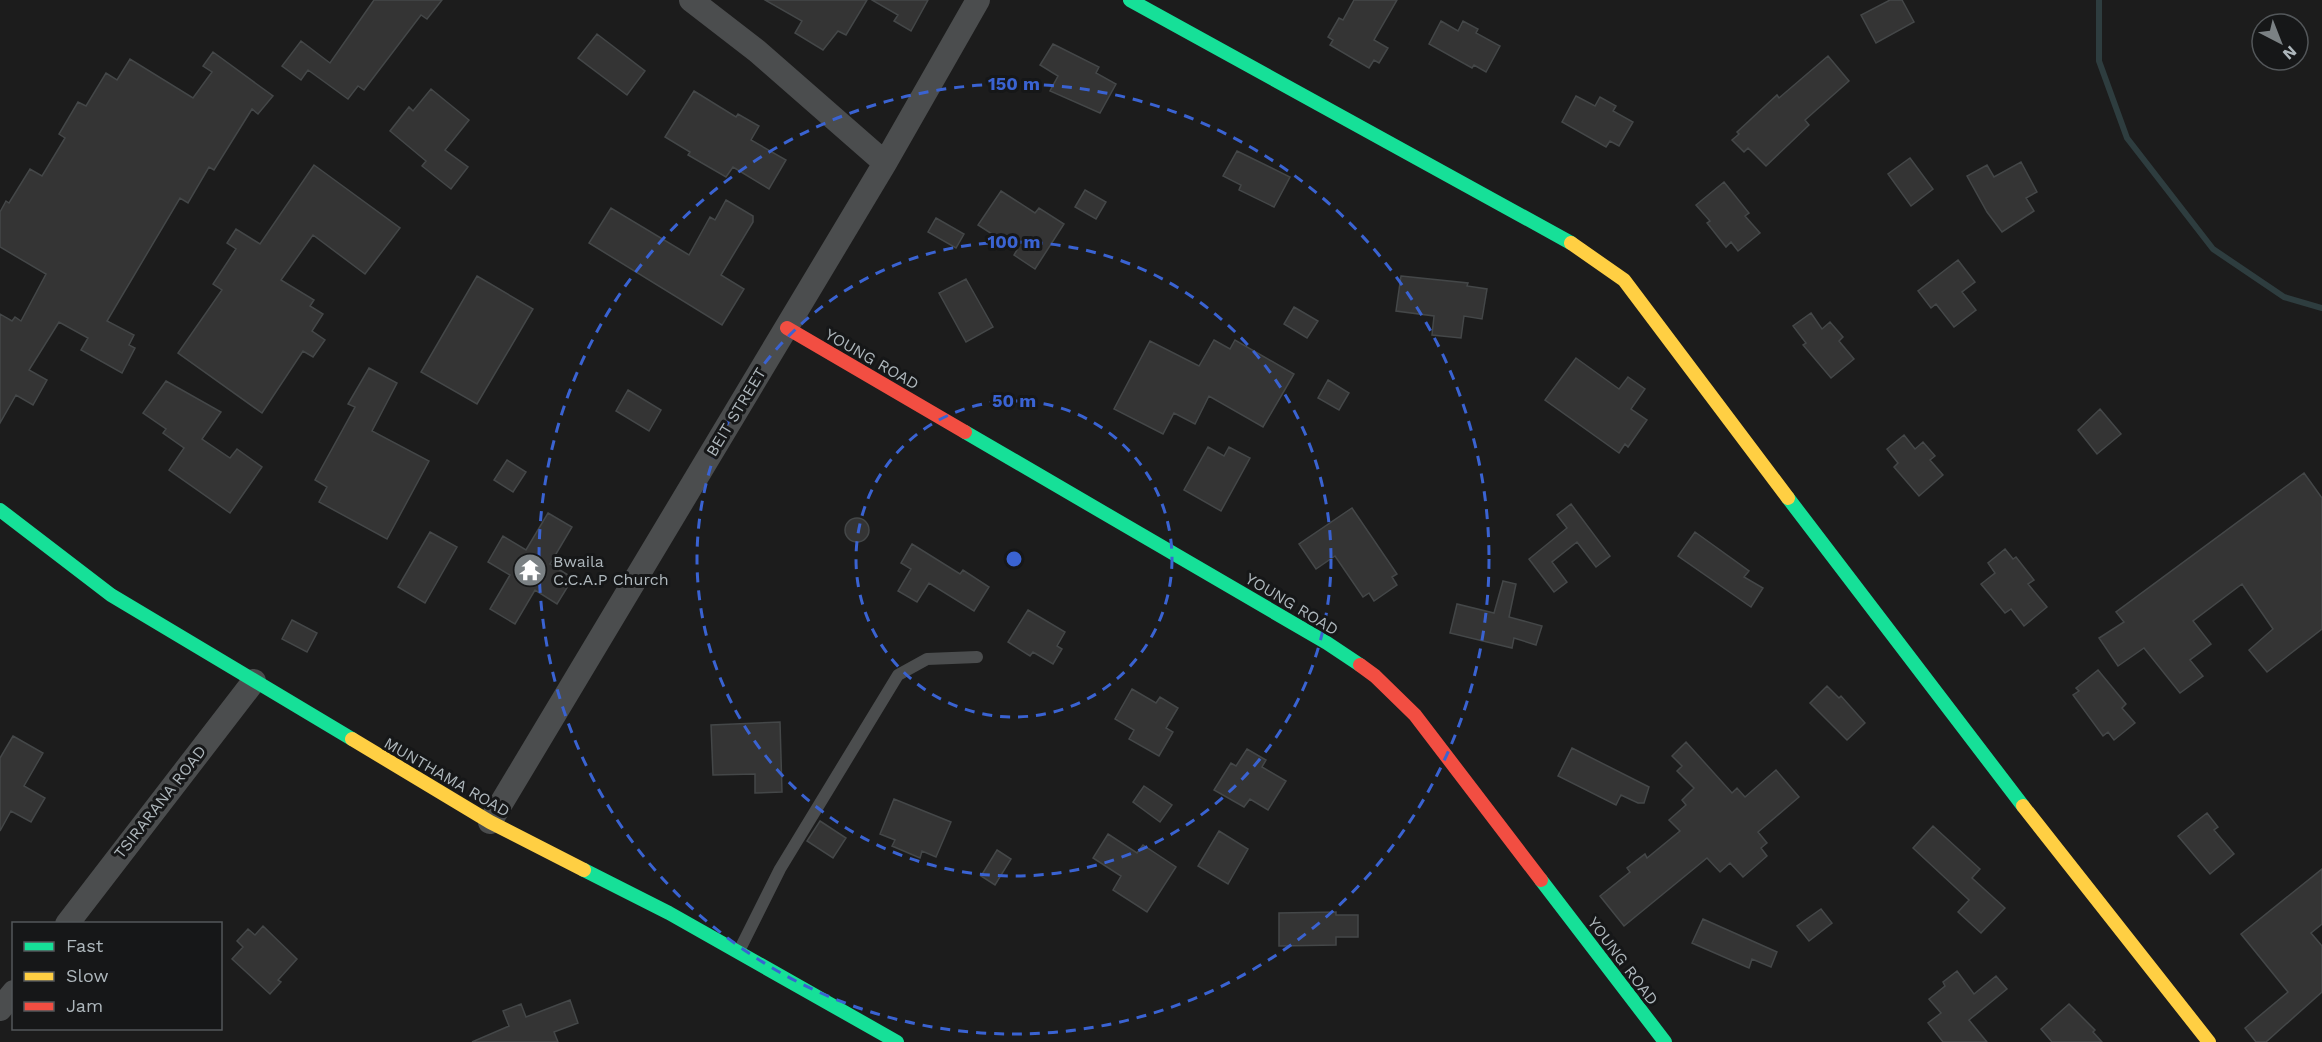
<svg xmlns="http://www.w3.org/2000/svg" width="2322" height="1042" font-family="'Work Sans',sans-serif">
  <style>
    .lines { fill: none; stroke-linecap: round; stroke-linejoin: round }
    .stream { stroke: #2e3d3f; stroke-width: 6 }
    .building { fill: #343434; stroke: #444748; stroke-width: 1.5 }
    .lane { stroke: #4b4d4e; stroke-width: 12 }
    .street { stroke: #4b4d4e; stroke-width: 24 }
    .fast { stroke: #16e098; stroke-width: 14 }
    .slow { stroke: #ffcf43; stroke-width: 14 }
    .jam { stroke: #f24e42; stroke-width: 14 }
    .ring { fill: none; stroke: #3a63d2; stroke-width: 3; stroke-dasharray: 10 8 }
    .labels { text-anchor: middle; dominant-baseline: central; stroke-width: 6; stroke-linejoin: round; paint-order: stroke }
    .street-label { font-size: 16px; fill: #aeb7bc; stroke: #161718 }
    .poi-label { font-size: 16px; fill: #aeb7bc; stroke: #161718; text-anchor: start }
    .centre { fill: #3a63d2; stroke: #161718; stroke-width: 3 }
    .ring-label { font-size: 18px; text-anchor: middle; font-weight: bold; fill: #3a63d2; stroke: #161718; stroke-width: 6; stroke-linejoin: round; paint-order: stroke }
  </style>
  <rect width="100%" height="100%" fill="#1c1c1c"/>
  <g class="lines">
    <path class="stream" d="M2099,0V61L2127,138L2213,249L2284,297L2322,308"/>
  </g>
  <path class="building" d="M374,0H442L427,19L421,15L364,90L358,86L348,99L308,70L301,80L282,66L301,41L330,63Z
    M765,0H867L846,35L838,31L823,50L795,33L802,21Z
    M872,0H928L911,31L894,21L898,15Z
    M1354,0H1397L1374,40L1388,48L1379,63L1374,60L1369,68L1330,45L1333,40L1328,37L1339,18L1343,20Z
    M1890,0H1902L1914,22L1876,43L1861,15Z
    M1441,21L1458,31L1463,21L1478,29L1476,33L1500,46L1486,72L1474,65L1472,68L1429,44Z
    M597,34L645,71L627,95L578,58Z
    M1053,44L1099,67L1096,73L1116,84L1100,113L1050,91L1058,76L1040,65Z
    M213,52L273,96L258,114L252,109L214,170L209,167L188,203L180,198L107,321L134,335L129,345L135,348L122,373L81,350L88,338L59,322L29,370L47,380L33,405L16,395L0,423V314L12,321L15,317L21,321L46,274L0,247V212L6,201L9,203L30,169L42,176L65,138L59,134L78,102L86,106L106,73L117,80L130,59L193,98L212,72L203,66Z
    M1828,56L1849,81L1805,120L1809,125L1766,166L1748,148L1744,152L1732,140L1739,134L1737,132L1777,95L1779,98Z
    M431,89L469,120L445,150L468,167L451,189L422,166L426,161L390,131L409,107L413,111Z
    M694,91L736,117L738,114L759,126L751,140L786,160L769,189L733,167L726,177L688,155L690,152L665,137Z
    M1576,96L1595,106L1600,97L1616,106L1613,111L1633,122L1619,146L1610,141L1606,147L1562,122Z
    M1237,151L1290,177L1274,207L1239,190L1241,185L1223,176Z
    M1910,158L1933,189L1911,206L1888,174Z
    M2021,162L2037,192L2026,198L2034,211L2002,232L1987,212L1967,176L1987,165L1994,177Z
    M314,165L400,228L365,274L313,235L281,280L314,300L310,306L323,314L312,331L325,340L313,357L303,351L262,413L178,353L222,290L213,284L236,249L227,243L236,229L260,244Z
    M1724,182L1749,213L1745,216L1760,233L1738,251L1731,242L1726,247L1707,223L1710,221L1696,205Z
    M1085,190L1106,202L1096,219L1075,207Z
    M1001,191L1035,213L1039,208L1064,224L1035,269L1014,255L1017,250L978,225Z
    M726,200L753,216V222L721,275L744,289L722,325L589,243L611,208L689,255L710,217L715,220Z
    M936,218L964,234L956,248L928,232Z
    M1958,260L1975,282L1962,292L1976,310L1954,327L1936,304L1931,308L1918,291Z
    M477,276L533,309L477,404L421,372Z
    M1401,276L1468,283L1467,286L1487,289L1482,319L1464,316L1461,338L1432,335L1434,316L1396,311Z
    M966,279L993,327L966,342L939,293Z
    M1294,307L1318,321L1307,338L1284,324Z
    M1811,313L1822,329L1830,322L1843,337L1839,341L1854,359L1831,378L1803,345L1806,343L1793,326Z
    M1214,340L1230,349L1235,340L1294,374L1263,427L1209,396L1195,424L1174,413L1163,434L1114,409L1150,341L1199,366Z
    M1576,358L1619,389L1628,377L1645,389L1631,409L1647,420L1628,447L1625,444L1619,453L1545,400Z
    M369,368L397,383L372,431L429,461L387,539L319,502L327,487L315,480L355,407L348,404Z
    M1328,380L1349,393L1339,410L1318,398Z
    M166,381L221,412L202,439L230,458L237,449L262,467L230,513L169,470L184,448L163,433L166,429L143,413Z
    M628,390L661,410L649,431L616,411Z
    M2100,409L2121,434L2097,454L2078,430Z
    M1904,435L1915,449L1923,442L1935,456L1930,460L1943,475L1919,496L1894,467L1898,463L1887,449Z
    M1208,447L1224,456L1229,447L1250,458L1221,511L1184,490Z
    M507,460L526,472L513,492L494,480Z
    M2304,473L2322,498V629L2267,672L2249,650L2273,629L2242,584L2193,621L2211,644L2190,660L2203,676L2180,693L2144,648L2118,666L2099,638L2124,622L2116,612Z
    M1571,504L1610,556L1596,567L1577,542L1552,562L1567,582L1554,592L1529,559L1567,528L1557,515Z
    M1352,508L1397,574L1392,577L1397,585L1374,601L1369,593L1363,597L1335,556L1316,569L1299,544Z
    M548,513L572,527L550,564L573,578L557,604L535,590L515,624L490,609L510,575L488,562L503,536L526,550Z
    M845 530a12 12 0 1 1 24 0a12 12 0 1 1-24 0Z
    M430,532L457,547L425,603L398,587Z
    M1695,532L1749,571L1744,577L1763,588L1751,607L1678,556Z
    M912,544L960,574L963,570L989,587L974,611L929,583L917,602L898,591L911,569L901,563Z
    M2005,549L2013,559L2016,557L2034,580L2028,584L2047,607L2024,626L2011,609L2005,613L1981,584L1995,573L1988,563Z
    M1503,581L1516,584L1509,617L1542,626L1536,645L1514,638L1512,648L1450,633L1457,604L1494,613Z
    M1028,610L1065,632L1057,646L1062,649L1053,664L1033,652L1030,656L1008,642Z
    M292,620L317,633L307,652L282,639Z
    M2098,670L2126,704L2122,708L2135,723L2114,740L2108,732L2103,736L2073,695L2079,691L2076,688Z
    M1827,686L1839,698L1841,696L1865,723L1847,740L1810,703Z
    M1132,689L1156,703L1160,697L1178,708L1166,728L1173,732L1159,756L1129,739L1134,730L1115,719Z
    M780,722L782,792L755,793V774L713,775L711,725Z
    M13,736L43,753L24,786L45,798L31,822L11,811L0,831V758Z
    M1686,742L1732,793L1737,788L1745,797L1776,770L1799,797L1758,832L1767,843L1761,848L1767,856L1743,877L1730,863L1720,872L1707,858L1624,926L1600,896L1630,872L1627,868L1645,854L1647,858L1680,831L1669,820L1686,805L1682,800L1694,788L1677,771L1682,766L1672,756Z
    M1572,748L1649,787L1644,803H1638L1621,795L1616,805L1558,776Z
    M1247,749L1266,760L1262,767L1286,781L1268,810L1250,799L1244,807L1214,790L1231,763L1236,766Z
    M1144,786L1172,805L1160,822L1133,802Z
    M894,799L951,822L936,857L922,851L920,858L892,846L895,840L880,834Z
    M2207,813L2218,827L2214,830L2234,854L2210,874L2178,836Z
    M820,821L846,838L833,858L807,841Z
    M1933,826L1980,869L1972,878L2005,908L1981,933L1958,912L1969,900L1913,848Z
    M1219,831L1248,849L1228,884L1198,866Z
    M1108,834L1137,853L1143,845L1176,867L1147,912L1113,890L1121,876L1093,858Z
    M997,850L1011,859L995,885L981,876Z
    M2322,869V924L2311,933L2322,946V992L2266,1042H2256L2245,1028L2288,992L2241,934Z
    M1821,909L1832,923L1809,941L1797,926Z
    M1336,912V915H1358V937H1336V945L1279,946V913Z
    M1703,919L1777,952L1771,967L1752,959L1749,968L1692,943Z
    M263,926L297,959L278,980L281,982L270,994L232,959L243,947L237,941L248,929L255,935Z
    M1957,971L1974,994L1996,976L2007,989L1969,1020L1987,1042H1943L1928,1023L1941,1013L1929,999L1945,986L1943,982Z
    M570,1000L578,1023L554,1032L558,1042H472L509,1026L503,1011L521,1004L526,1017Z
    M2069,1004L2095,1030L2093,1032L2102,1042H2052L2041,1029Z"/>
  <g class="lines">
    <path class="lane" d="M739,951L780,869L898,675L927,659L977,657"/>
    <path class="street" d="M691,0L757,51L885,163
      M490,822L885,163L978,0
      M67,924L254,681
      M0,1009L14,992"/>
    <path class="fast" d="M1130,0L1571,243
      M965,432L1327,643L1360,665
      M1788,498L2023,806
      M0,510L111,595L352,739
      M584,870L669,913L897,1042
      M1541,880L1665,1042"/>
    <path class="slow" d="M1571,243L1624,280L1788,498
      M352,739L490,822L584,870
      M2023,806L2209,1042"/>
    <path class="jam" d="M787,328L965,432
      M1360,665L1375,676L1415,715L1541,880"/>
  </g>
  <g class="ring">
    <circle cx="1014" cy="559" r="158"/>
    <circle cx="1014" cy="559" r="317"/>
    <circle cx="1014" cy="559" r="475"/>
  </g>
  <defs>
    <g id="temple-disc" transform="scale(1.725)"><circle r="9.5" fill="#7b8184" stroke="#161718"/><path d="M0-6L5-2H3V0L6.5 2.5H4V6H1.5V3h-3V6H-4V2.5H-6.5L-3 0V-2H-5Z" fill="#fff"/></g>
  </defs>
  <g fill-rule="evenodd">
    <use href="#temple-disc" x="530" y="570"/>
  </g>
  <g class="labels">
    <g class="street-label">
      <text transform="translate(872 359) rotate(30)">YOUNG ROAD</text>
      <text transform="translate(736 412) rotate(-59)">BEIT STREET</text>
      <text transform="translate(1292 604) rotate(31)">YOUNG ROAD</text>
      <text transform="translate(447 777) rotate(30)">MUNTHAMA ROAD</text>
      <text transform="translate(160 802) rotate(-52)">TSIRARANA ROAD</text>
      <text transform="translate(1623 961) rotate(53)">YOUNG ROAD</text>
    </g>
    <g class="poi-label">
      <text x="553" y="561">Bwaila<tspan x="553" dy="18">C.C.A.P Church</tspan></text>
    </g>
  </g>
  <circle cx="1014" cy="559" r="9" class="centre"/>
  <g class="ring-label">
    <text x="1014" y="90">150 m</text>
    <text x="1014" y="248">100 m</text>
    <text x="1014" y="407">50 m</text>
  </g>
  <rect x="12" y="922" width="210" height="108" fill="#161718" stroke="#53575a" stroke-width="1.5"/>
  <rect x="24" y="942" width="30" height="9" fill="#16e098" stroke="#53575a" stroke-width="1.5"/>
  <text x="66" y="952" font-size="18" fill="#aeb7bc">Fast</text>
  <rect x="24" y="972" width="30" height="9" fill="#ffcf43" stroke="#53575a" stroke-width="1.5"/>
  <text x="66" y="982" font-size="18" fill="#aeb7bc">Slow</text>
  <rect x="24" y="1002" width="30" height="9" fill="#f24e42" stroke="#53575a" stroke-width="1.5"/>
  <text x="66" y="1012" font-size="18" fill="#aeb7bc">Jam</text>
  <g transform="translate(2280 42) rotate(138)"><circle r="28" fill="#161718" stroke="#53575a" stroke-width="1.5"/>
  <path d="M0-4.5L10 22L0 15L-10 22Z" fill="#7b8184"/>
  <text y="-9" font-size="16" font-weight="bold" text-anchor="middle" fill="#aeb7bc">N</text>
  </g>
</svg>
